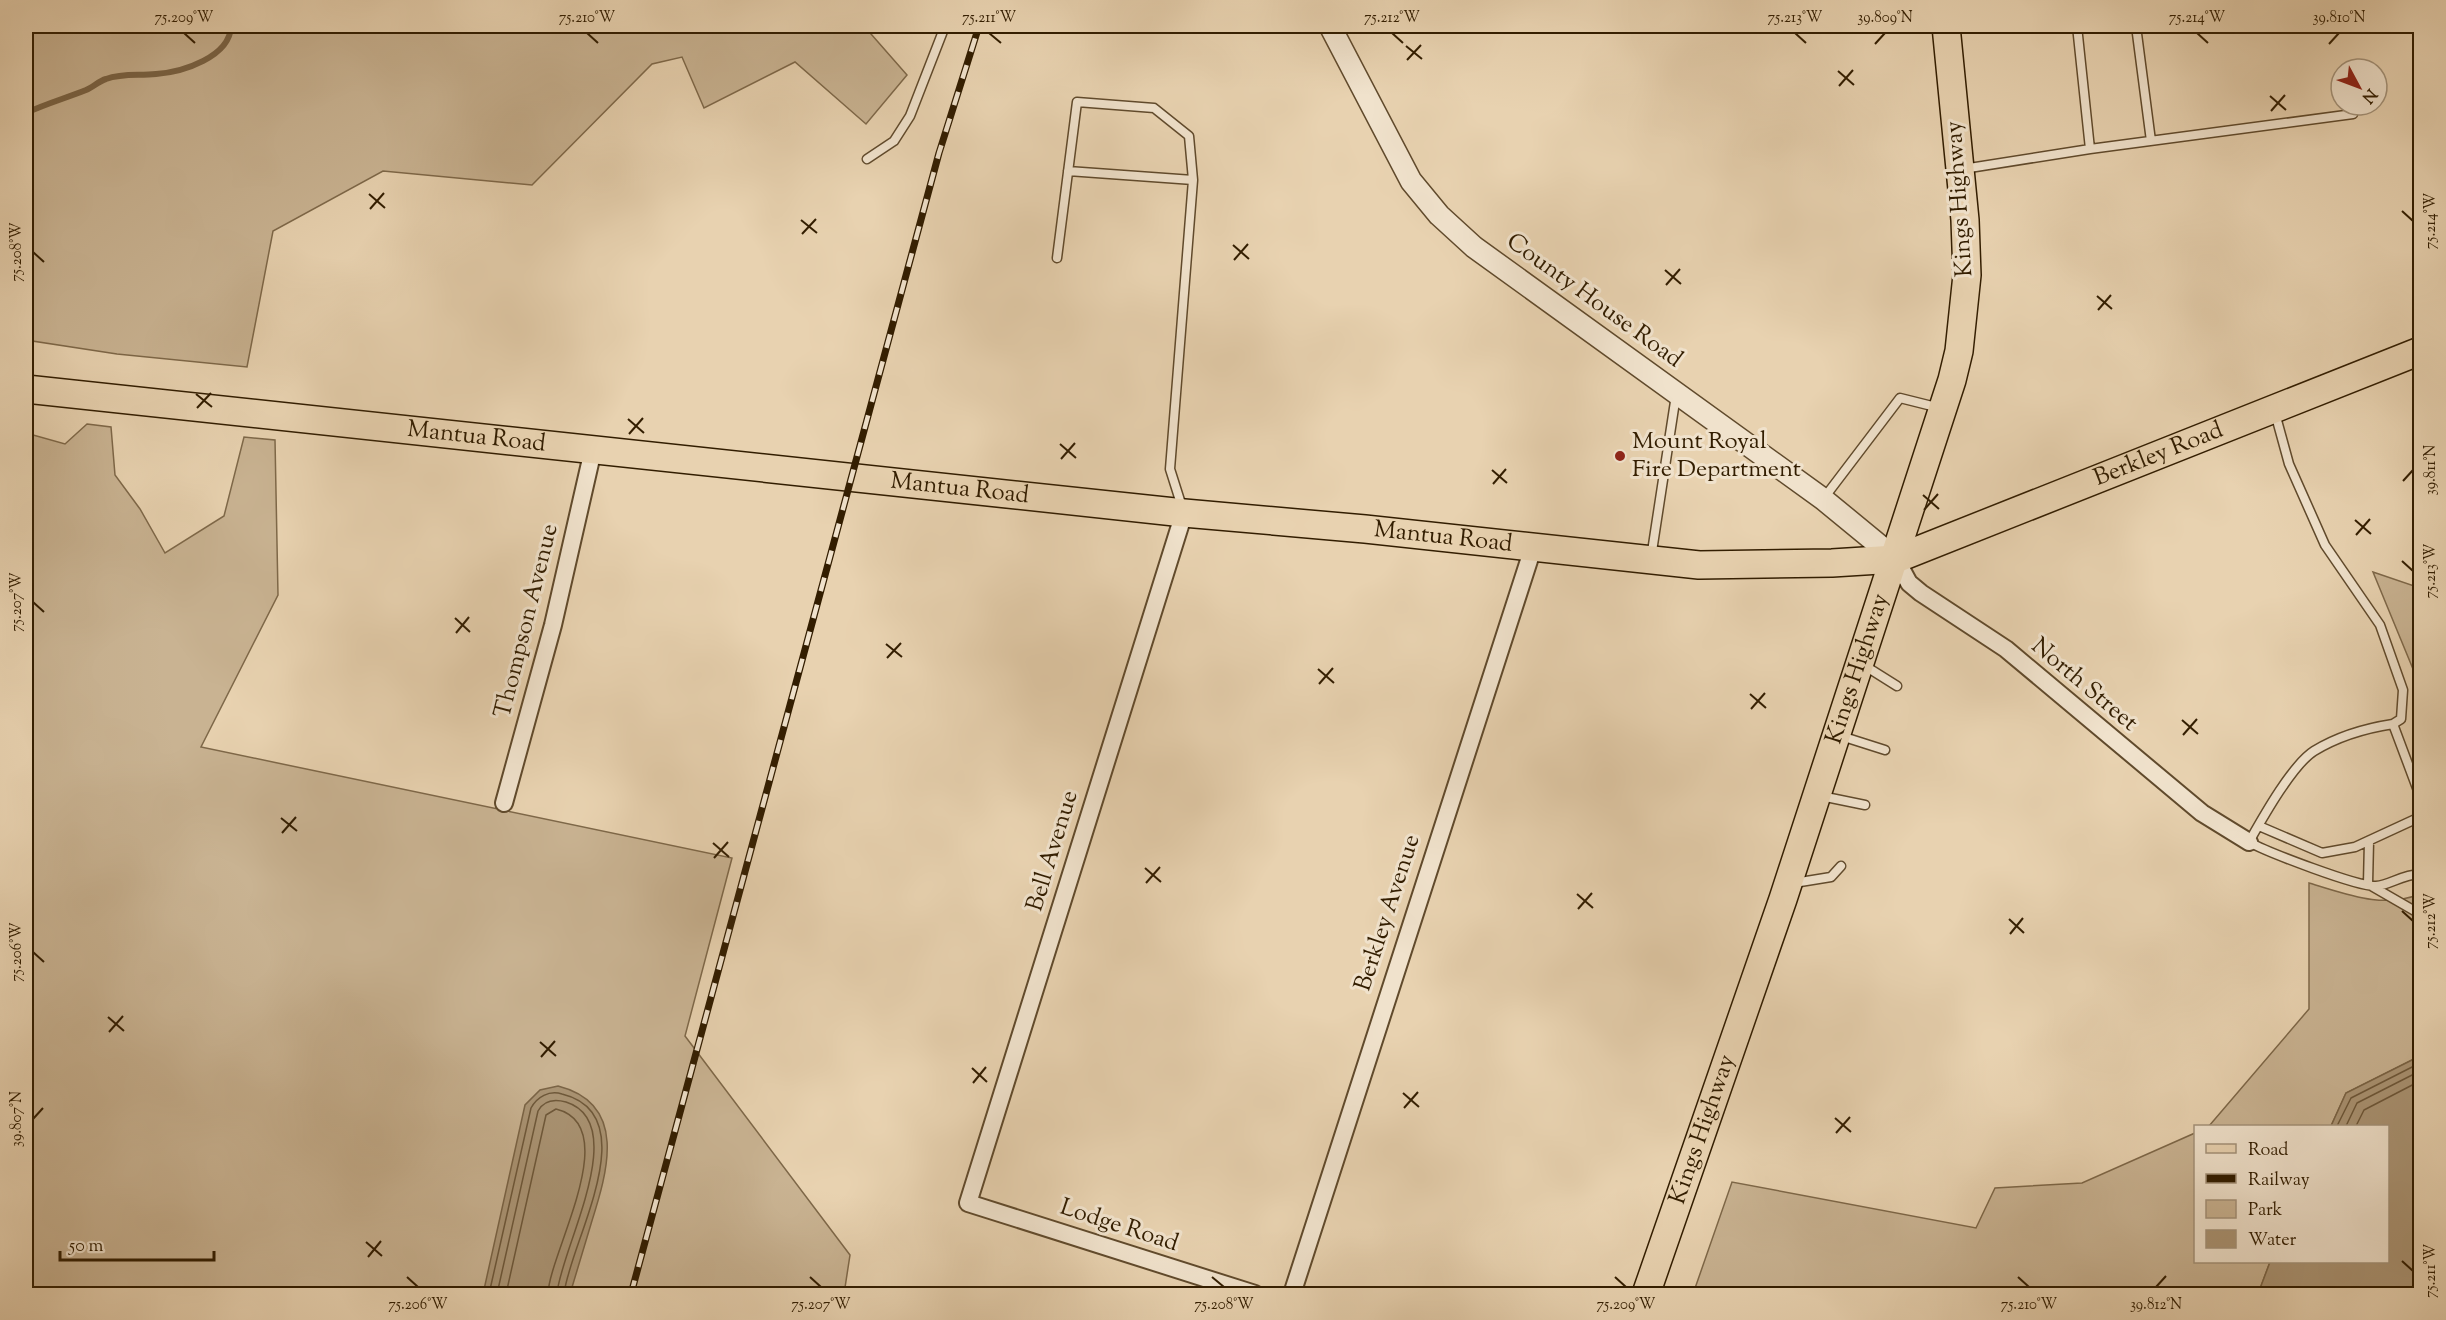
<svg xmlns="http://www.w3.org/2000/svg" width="2446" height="1320" font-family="'Sorts Mill Goudy',serif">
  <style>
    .green { fill: #c9b392; stroke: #7e6849; stroke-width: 1.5 }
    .water { fill: #aa9474; stroke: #7a6446; stroke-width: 1.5 }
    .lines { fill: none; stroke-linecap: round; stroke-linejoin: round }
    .shore { stroke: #6e583a; stroke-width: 1.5 }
    .stream { stroke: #7a6446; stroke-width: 6 }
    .service-casing { stroke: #604a2c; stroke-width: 11 }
    .minor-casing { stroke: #604a2c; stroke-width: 20 }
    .tertiary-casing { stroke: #604a2c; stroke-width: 24 }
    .primary-casing { stroke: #321d00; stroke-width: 30 }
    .service { stroke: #f0e2cc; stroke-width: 8 }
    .minor { stroke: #f0e2cc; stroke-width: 16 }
    .tertiary { stroke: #f0e2cc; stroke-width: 21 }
    .primary { stroke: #e8d2b0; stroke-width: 27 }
    .rail-casing { stroke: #321d00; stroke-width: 7 }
    .rail { stroke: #f0e2cc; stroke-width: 4.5; stroke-dasharray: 14; stroke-linecap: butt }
    .ticks { fill: none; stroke: #321d00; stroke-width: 2 }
    .poi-dot { fill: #8f2418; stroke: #f0e2cc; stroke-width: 2 }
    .labels { text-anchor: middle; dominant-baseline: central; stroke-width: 6; stroke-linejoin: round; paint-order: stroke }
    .street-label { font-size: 24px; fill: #321d00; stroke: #f0e2cc }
    .poi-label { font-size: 24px; fill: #321d00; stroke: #f0e2cc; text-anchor: start }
    .neatline { fill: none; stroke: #321d00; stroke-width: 2 }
    .ticks-label { font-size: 15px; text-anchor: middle; fill: #321d00 }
  </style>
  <rect width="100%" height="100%" fill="#e8d2b0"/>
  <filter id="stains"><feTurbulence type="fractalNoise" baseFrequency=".00333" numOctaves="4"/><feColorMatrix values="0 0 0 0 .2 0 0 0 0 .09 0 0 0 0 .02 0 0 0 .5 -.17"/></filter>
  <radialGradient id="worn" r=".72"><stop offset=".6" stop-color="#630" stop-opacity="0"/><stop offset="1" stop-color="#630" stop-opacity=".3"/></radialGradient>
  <path class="green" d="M26,26H864L907,75L866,124L795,62L704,108L682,57L652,64L532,185L383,171L273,231L247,367L117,354L26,340Z
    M87,424L111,427L115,475L140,509L165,553L224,516L244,437L275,440L278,595L201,747L732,858L685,1036L850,1255L844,1294H26V433L65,444Z
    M2373,572L2414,586L2420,583V686Z
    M2309,883C2347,894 2382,909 2420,894V1056L2346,1093L2331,1126H2209L2309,1009Z
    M2195,1133L2196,1262H2270L2258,1294H1693L1732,1182L1976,1228L1995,1188L2082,1183Z"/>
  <path class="water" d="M2420,1056V1294H2258L2270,1262H2388V1126H2331L2346,1093Z
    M558,1086C629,1104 607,1173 591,1224C584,1248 577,1271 570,1294H483L525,1105L540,1090Z"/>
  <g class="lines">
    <path class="shore" d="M2337,1126L2351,1098L2420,1063
      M2346,1126L2357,1103L2420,1071
      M2356,1126L2364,1110L2420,1081
      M489,1294L531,1108C537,1097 549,1090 562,1094C648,1115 569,1244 564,1294
      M497,1294L538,1111C544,1100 555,1099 566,1102C633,1123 559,1253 557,1294
      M506,1294L546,1115L556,1109C625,1126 549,1253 548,1294"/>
    <path class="stream" d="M26,113C45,104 66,98 86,90C93,87 99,81 106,79C123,73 139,76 156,74C183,72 230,57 231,26"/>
    <g class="service-casing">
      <path id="service" d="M2077,26L2090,149
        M2136,26L2151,141
        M867,159L894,141L910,116L945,26
        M1963,169L2090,149L2353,114
        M1068,171L1193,180
        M1057,258L1077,102L1154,108L1189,136L1193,180L1170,469L1183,510
        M2275,413L2289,464L2325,545L2380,625L2403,690L2401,719L2393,724
        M1824,498L1900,398L1940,408
        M1651,558L1676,395
        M1862,664L1897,686
        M1841,736L1885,750
        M1821,796L1865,805
        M2420,796L2393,724C2367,728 2337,737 2314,751C2292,765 2262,819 2249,842C2267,852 2358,887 2376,886C2390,885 2401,875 2420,874
        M2259,826L2322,853L2355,847L2420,817
        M2369,841L2368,884L2420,914
        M1794,883L1831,877L1841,866"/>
    </g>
    <g class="minor-casing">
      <path id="minor" d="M1184,513L968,1203L1255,1294
        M1896,559L1909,583L1921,593L2006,649L2202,813L2249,842
        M504,803L553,625L593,450
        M1292,1294L1533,548"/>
    </g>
    <g class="tertiary-casing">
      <path id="tertiary" d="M1330,26L1411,181L1439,215L1474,247L1823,499L1896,559"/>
    </g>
    <g class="primary-casing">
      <g id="primary">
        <path id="s1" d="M26,389L1184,513L1365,529L1699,565L1832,563L1896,559L2420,351"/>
        <path id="s2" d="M1646,1294L1783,899L1952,380L1959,351L1967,275L1965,220L1946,26"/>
      </g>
    </g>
    <use href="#service" class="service"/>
    <use href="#minor" class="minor"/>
    <use href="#tertiary" class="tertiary"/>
    <use href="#primary" class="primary"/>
    <g class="rail-casing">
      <path id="rail" d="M631,1294L939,153L979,26"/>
    </g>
    <use href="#rail" class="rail"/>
  </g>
  <path class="ticks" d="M184,33L195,43M587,33L598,43M989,33L1001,43M1392,33L1403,43M1795,33L1806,43M2197,33L2208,43M1875,44L1885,33M2329,44L2339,33M1406,46L1422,59M1407,60L1421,45M1838,71L1854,85M1839,86L1853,70M2270,96L2286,110M2271,111L2285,95M369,194L385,208M370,209L384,193M2402,211L2413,221M801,220L817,233M802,234L816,219M1233,245L1249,259M33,252L44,262M1234,260L1248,244M1665,270L1681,284M1666,285L1680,269M2097,296L2112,309M2098,310L2111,295M196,394L212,407M197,408L211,393M628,419L644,433M629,434L643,418M1060,444L1076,458M1061,459L1075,443M1492,470L1507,483M2403,481L2413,470M1493,484L1506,469M1923,495L1939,509M1924,510L1938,494M2355,520L2371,534M2356,535L2370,519M2402,561L2413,571M33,602L44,612M455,618L470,632M456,633L469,617M886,644L902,657M887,658L901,643M1318,669L1334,683M1319,684L1333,668M1750,694L1766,708M1751,709L1765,693M2182,720L2198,734M2183,735L2197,719M281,818L297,831M282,833L296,817M713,843L729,857M714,858L728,842M1145,868L1161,882M1146,883L1160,867M1577,894L1593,908M1578,909L1592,893M2402,911L2413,921M2009,919L2024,933M2010,934L2023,918M33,952L44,962M108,1017L124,1031M109,1032L123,1016M540,1042L556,1056M541,1057L555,1041M972,1068L987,1082M973,1083L986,1067M1403,1093L1419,1107M1404,1108L1418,1092M1835,1118L1851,1132M33,1119L43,1108M1836,1133L1850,1117M366,1242L382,1256M368,1257L381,1241M2402,1261L2413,1271M407,1277L418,1287M810,1277L821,1287M1212,1277L1224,1287M1615,1277L1626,1287M2018,1277L2029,1287M2156,1287L2166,1276"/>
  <circle class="poi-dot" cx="1620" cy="456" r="6"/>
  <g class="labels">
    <g class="street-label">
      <text transform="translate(1960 199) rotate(-94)">Kings Highway</text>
      <text transform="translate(1594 301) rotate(36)">County House Road</text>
      <text stroke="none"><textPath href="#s1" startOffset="453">Mantua Road</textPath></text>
      <text stroke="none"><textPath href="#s1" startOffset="2162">Berkley Road</textPath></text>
      <text stroke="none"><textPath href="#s1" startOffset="939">Mantua Road</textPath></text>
      <text stroke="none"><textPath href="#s1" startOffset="1425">Mantua Road</textPath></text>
      <text transform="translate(527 621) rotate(-76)">Thompson Avenue</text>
      <text stroke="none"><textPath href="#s2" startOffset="660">Kings Highway</textPath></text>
      <text transform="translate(2084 685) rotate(40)">North Street</text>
      <text transform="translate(1053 851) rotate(-73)">Bell Avenue</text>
      <text transform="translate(1388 913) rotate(-72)">Berkley Avenue</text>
      <text stroke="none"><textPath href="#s2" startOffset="174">Kings Highway</textPath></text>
      <text transform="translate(1119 1226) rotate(18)">Lodge Road</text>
    </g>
    <g class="poi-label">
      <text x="1632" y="442">Mount Royal<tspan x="1632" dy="28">Fire Department</tspan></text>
    </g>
  </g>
  <rect width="2446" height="1320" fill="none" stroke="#e8d2b0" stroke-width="66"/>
  <rect x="2194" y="1125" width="195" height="138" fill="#f0e2cc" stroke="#a4937a" stroke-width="1.5"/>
  <rect x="2206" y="1144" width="30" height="9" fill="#e8d2b0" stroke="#a4937a" stroke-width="1.5"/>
  <text x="2248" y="1155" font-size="18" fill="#321d00">Road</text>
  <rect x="2206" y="1174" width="30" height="9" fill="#321d00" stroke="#a4937a" stroke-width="1.5"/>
  <text x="2248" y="1185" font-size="18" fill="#321d00">Railway</text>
  <rect x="2206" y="1200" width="30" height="18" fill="#c9b392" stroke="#a4937a" stroke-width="1.5"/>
  <text x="2248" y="1215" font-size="18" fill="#321d00">Park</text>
  <rect x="2206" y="1230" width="30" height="18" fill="#aa9474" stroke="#a4937a" stroke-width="1.5"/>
  <text x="2248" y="1245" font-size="18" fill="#321d00">Water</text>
  <g transform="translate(2359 87) rotate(131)"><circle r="28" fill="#f0e2cc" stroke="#a4937a" stroke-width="1.5"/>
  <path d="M0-4.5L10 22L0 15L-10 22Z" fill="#8f2418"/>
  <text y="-9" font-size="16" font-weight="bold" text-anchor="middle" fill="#321d00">N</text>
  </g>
  <path d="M60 1251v9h154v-9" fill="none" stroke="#321d00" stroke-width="3"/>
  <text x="69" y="1251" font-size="18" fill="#321d00" stroke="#f0e2cc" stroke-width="4.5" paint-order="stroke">50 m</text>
  <rect x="33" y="33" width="2380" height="1254" class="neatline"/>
  <g class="ticks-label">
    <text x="184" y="22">75.209°W</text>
    <text x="587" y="22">75.210°W</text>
    <text x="989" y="22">75.211°W</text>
    <text x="1392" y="22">75.212°W</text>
    <text x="1795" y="22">75.213°W</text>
    <text x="1885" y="22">39.809°N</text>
    <text x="2197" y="22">75.214°W</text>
    <text x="2339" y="22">39.810°N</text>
    <text transform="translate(2430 221) rotate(-90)" y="5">75.214°W</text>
    <text transform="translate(16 252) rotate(-90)" y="5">75.208°W</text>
    <text transform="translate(2430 470) rotate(-90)" y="5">39.811°N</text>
    <text transform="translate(2430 571) rotate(-90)" y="5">75.213°W</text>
    <text transform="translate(16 602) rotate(-90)" y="5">75.207°W</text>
    <text transform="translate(2430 921) rotate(-90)" y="5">75.212°W</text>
    <text transform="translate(16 952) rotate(-90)" y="5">75.206°W</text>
    <text transform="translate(16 1119) rotate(-90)" y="5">39.807°N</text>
    <text transform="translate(2430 1271) rotate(-90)" y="5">75.211°W</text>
    <text x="418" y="1309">75.206°W</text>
    <text x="821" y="1309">75.207°W</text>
    <text x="1224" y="1309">75.208°W</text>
    <text x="1626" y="1309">75.209°W</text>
    <text x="2029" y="1309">75.210°W</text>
    <text x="2156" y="1309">39.812°N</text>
  </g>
  <rect width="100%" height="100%" filter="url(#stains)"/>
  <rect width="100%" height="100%" fill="url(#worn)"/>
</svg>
